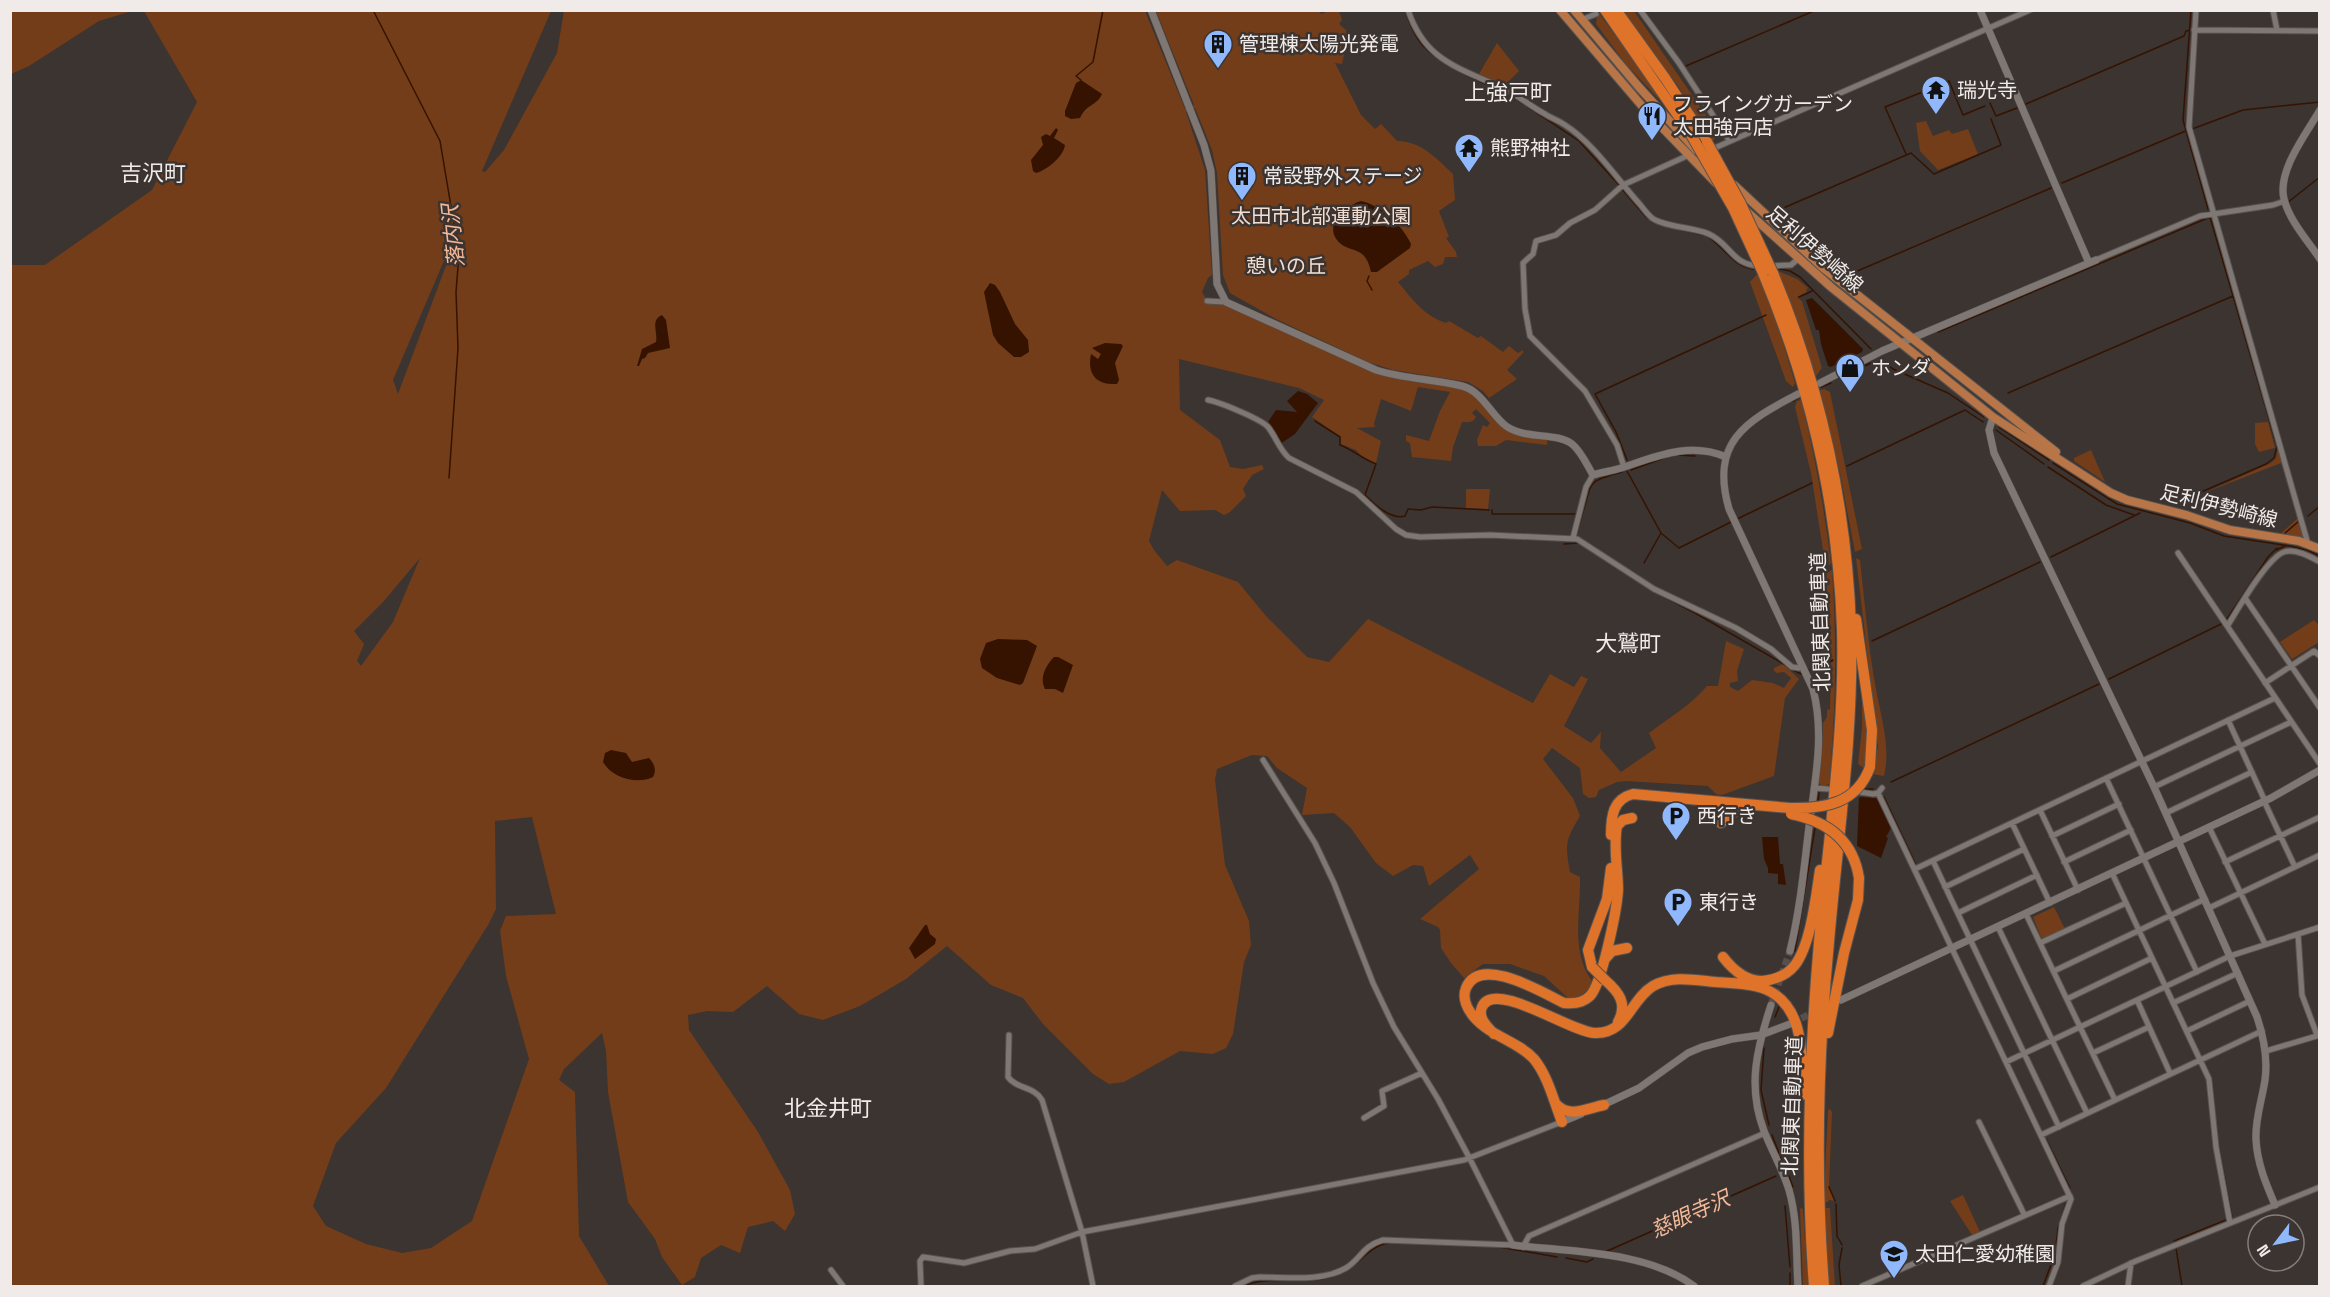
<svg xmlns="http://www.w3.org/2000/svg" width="2330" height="1297" font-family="'Space Grotesk','Noto Sans JP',sans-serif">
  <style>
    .green { fill: #743d19; fill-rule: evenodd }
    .water { fill: #351300 }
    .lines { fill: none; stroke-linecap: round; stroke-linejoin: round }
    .stream { stroke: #351300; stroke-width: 1.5 }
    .tertiary-tunnel { stroke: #564f4d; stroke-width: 7; stroke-dasharray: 7 3.5; stroke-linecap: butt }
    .minor-casing { stroke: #58524f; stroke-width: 7 }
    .tertiary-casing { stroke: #58524f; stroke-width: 8 }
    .primary-casing { stroke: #58524f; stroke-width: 10 }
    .motorway-casing { stroke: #58524f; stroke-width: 12 }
    .minor { stroke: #7e7773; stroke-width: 5 }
    .tertiary { stroke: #7e7773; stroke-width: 7 }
    .primary { stroke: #b87547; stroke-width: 8 }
    .motorway { stroke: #df7329; stroke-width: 10 }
    .motorway-bridge-casing { stroke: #58524f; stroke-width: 12; stroke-linecap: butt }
    .motorway-bridge { stroke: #df7329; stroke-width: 10 }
    .labels { text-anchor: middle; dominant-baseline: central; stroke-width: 5; stroke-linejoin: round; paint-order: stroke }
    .poi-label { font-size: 20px; fill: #f0ebe9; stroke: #3b3431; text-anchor: start }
    .park-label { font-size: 20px; fill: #f3ded3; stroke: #3b3431 }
    .street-label { font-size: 20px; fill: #f0ebe9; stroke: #3b3431 }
    .water-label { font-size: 21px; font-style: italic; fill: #f3b998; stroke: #3b3431 }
    .quarter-label { font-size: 22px; fill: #f0ebe9; stroke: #3b3431 }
  </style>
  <rect width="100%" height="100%" fill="#3b3431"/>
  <path class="green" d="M1319,10L1321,14L1329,11H1339L1342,20L1339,24L1346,30V37L1340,43L1344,55L1342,64L1335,63L1361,115L1375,129L1381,124L1397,141C1421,141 1436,158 1453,174L1455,200L1439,211L1449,237L1446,238L1456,252L1457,257H1445L1443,264L1435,267L1428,261L1409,270V274L1398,282C1413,300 1423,315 1446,323L1449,321L1478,338L1481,336L1503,352L1509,346L1518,353L1523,350V353L1507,370L1517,379L1489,398L1483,391L1468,382L1393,370L1368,362L1278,320L1230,293L1223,275L1217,173L1212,150L1195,108L1186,112L1205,170L1212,275L1208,278L1202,292L1206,299L1231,306L1371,371L1458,387L1473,393L1503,426L1547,439V445L1506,440L1496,446H1478L1477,440L1483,425L1487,427L1490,423L1476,409L1472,413L1476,417C1473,423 1468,422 1462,422L1453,447L1451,461L1412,457L1410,443L1406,441V435L1429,441L1440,411L1450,392L1418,387L1411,411L1381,399L1374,424L1375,427L1357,428L1381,441L1376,463L1363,458L1356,450L1341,444V437L1312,417L1324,400L1299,388L1179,359L1180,410L1220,440L1230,467L1243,469L1262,465L1264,469L1252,475L1243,489L1246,496L1230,512L1224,515L1215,510L1180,511L1162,490L1149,541L1154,550L1167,566L1177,560L1238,582L1266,616L1307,657L1329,662L1368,619L1533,703L1550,674L1574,687L1581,676L1588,679L1564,726L1591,743L1601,732L1600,748L1621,772L1656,748L1649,733C1670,717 1690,706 1707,686H1718L1726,641L1744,649L1737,671L1738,681L1730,683V687L1738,691L1752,680L1773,683L1784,688L1791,678L1784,672L1777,673L1774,671V668L1783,664L1799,679L1785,698L1774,776L1722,795L1716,794L1708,786L1626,781L1617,782L1599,790L1596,797L1589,798L1583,794L1580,768L1552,748L1543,759L1573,798L1580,816C1565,841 1565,844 1570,872L1580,877C1581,912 1570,951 1592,981C1588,993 1579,998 1568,998L1544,976L1510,964H1483L1464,978L1451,963L1441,948L1440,930L1438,927L1420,919L1479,869L1470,855L1429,886L1423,866L1413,865L1393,876L1376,863L1350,827L1334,813L1302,815L1307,788L1277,768L1267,756L1252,755L1217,769L1215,780L1225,865L1249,921L1251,945L1244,962L1233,1034L1226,1048L1213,1054L1180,1051L1124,1082L1109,1084L1093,1074L1043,1024L1023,998L991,985L947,946L906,979L860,1006L823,1020L799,1014L767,986L733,1012L707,1011L688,1015L689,1030L758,1132L790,1190L795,1214L785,1231L773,1221L748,1227L740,1253L721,1245L701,1258L695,1277L682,1285L662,1257L655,1239L628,1202L608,1092L606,1051L602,1033L564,1069L559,1080L575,1092L579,1236L609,1286H11V265H45L152,190L197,102L144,11H551L482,171L485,172L504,150L557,53L564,11H1145L1185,109L1194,105L1156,11ZM458,228L459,231L398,394L393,380ZM420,558L393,622L361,666L357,661L364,644L354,631L384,601ZM532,817L556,914L506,916L500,931L506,976L529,1059L472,1221L431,1248L402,1253L366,1244L326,1226L313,1206L336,1143L386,1088L488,925L496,909L495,821Z
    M10,11L11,10L132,11L99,21L29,66L11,74Z
    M1591,11H1597L1643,72L1666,107L1625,63L1596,24L1597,17L1594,11Z
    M1623,11H1634L1714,127L1717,132L1716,138L1712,141L1709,136L1678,86Z
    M1497,43L1519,71L1504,86L1479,74Z
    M1926,121L1933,136L1949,130L1952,134L1968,129L1978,154L1938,170L1920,151L1916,123Z
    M1778,271L1797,279L1808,288L1806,290L1807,292L1797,297L1802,301L1822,368L1816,376Z
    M1758,273L1780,333L1795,383L1793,387L1786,381L1750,282Z
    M1824,389L1830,392L1862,549L1855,552L1840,473L1820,390Z
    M1801,400C1815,454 1824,508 1831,563L1829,565L1825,563L1811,473L1795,407L1797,401Z
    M2268,422L2275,448L2259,452L2255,444V423Z
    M2278,447L2306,540L2280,534L2298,518L2281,463L2204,493L2271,463L2276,458Z
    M2091,450L2105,482L2074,461V458Z
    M1466,489H1490L1488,509L1466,508Z
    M1856,558L1860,560C1865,603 1868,646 1876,689C1881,717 1891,747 1884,776L1872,774L1858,764L1862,728V692L1874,769L1878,746Z
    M1832,570C1837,641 1836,712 1829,784L1823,786L1818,783L1823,738V723L1827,717V710L1830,709L1831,663L1833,662V659L1831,660L1826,574Z
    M2314,620L2319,625V642L2292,659L2280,642Z
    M2054,907L2065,929L2045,939L2041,937L2033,917Z
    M1830,1109L1832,1112L1829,1187L1835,1201L1829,1200L1828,1202H1824V1191L1828,1110Z
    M1963,1195L1980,1232L1972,1235L1950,1201Z
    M1800,1208L1803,1209L1808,1286H1803Z
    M1824,1208H1830L1835,1286H1829Z"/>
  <path class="water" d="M1081,80L1102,94C1097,106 1087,103 1080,118L1071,119L1065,116V111L1076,83Z
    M1056,128L1058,130L1054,138L1065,145C1064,156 1046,171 1036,173L1033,171L1031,160L1043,145L1041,137L1046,134L1050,136Z
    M1361,201C1381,205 1403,226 1411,244L1410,248L1377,272H1371C1365,243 1349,255 1337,240C1324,224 1347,205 1361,201Z
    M990,283L995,285L1000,292L1015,324L1028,340L1029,352L1021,357H1014L998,343L993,335L984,292Z
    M1812,298L1863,349L1862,352L1831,367L1828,366L1821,344L1819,330H1816L1806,300Z
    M662,315L666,320L670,348L648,353L645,358L642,359L639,366H637L642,349L656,342C658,332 650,320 662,315Z
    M1105,343L1121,344L1123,346L1115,363L1119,380L1117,384C1096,385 1087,374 1091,354L1098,359L1101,354L1092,348Z
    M1298,391L1307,394L1318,403L1295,434L1280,444L1268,422L1276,410L1297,412L1287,401Z
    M998,639L1027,640L1037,646L1023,683L1020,685L997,678L982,668L980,659L986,643Z
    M1054,657H1058L1073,665L1063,693L1055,689H1045C1039,678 1046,665 1054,657Z
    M611,750L626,753L632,762L649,758C654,763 657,770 653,777C637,785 612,778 603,762L605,753Z
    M1861,797L1877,798L1891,828L1886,837L1888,838L1881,858L1857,846L1859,798Z
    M1762,837H1778L1780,864H1783L1786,885L1778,884V874L1768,873V868L1764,859Z
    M925,925H927L930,934L936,939L935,944L915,959L909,948Z"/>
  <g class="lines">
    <path class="stream" d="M373,10L440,141L459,254L456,292L458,348L449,478
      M1405,10C1415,42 1426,53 1455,69
      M2191,10L2183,120L2208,209
      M1686,66L1816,10
      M1459,71C1481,83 1503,91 1524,104
      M1081,80L1076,76L1093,62L1103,10
      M1942,84L1949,81L1963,115L1985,106
      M1990,103L1996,116L2017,108
      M2026,104L2184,36L2186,31L2190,30
      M1528,107L1579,141L1619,185
      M2192,129L2243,110L2320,102
      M1906,154L1885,107L1935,87
      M2062,183L2188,130
      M1622,189L1646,217L1654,222
      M2287,203L2320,177
      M1781,209L1911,153L1934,174L2001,145L1991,119
      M2261,209L2283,205
      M1678,229L1703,235
      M1707,236C1725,247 1734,269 1756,269
      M1776,268L1790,271L1800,277L1871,349
      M1848,275L2051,188
      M1369,276L1367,281L1372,290
      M1799,297L1812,291
      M1938,332L2210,217L2276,443
      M1882,360L1893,369L1948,393L1984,417
      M1854,371L1871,363
      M1821,387L1831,383
      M2008,393L2233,296
      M1793,401L1798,398
      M1315,421L1340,437V445C1353,450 1363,459 1376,464L1365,495C1375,505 1391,520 1405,516L1408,509L1421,510L1432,507L1489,510
      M1999,427L2049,460
      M1996,430L2044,464
      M1677,455L1695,456
      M1627,460L1616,432L1595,394L1766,315
      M2053,463L2117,504L2190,523L2224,536L2290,546L2307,550L2320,556
      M1847,466L1965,410L1983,422
      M2048,467L2106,505L2134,515
      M1631,470L1664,458
      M1627,471L1661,533L1644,563
      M2169,503L2178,502L2266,464L2274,458L2277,446
      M1492,510V514H1575
      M1582,515C1593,481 1585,482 1622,472
      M2308,516L2320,506
      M1737,519L1812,483
      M1661,533L1679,548L1733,521
      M2285,533L2299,521
      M1577,534L1582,515
      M1564,544L1578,543
      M2276,550L2285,546
      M2051,557L2140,513
      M1655,592L1695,613L1787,666
      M2227,619L2268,557L2277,548
      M1872,641L2040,562
      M1791,669L1801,674
      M1810,670L1833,660
      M2109,679L2223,623
      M1891,782L2099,684
      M1862,789H1873
      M1884,797L1916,865
      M1818,802L1819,793
      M1795,951L1815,828
      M1775,1017L1779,1007
      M1764,1048L1761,1090L1769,1125
      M2212,1079L2215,1116
      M1772,1135L1785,1169
      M2046,1139L2070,1188
      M2219,1148L2232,1217
      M1786,1169L1793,1187
      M1829,1187L1835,1201
      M1836,1204L1837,1236L1842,1245
      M1785,1206L1790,1267
      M2174,1241L2226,1220
      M1499,1247L1557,1257
      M2176,1248L2182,1286
      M1605,1252L1776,1176
      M1566,1258L1587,1262L1593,1259
      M1341,1273C1359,1266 1368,1246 1389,1243
      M1790,1273V1286
      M1243,1286C1271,1274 1304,1286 1333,1276
      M1841,1286L1839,1265L1842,1248
      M2043,1286L2055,1254L2058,1228L2067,1200"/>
    <path class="tertiary-tunnel" d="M1771,1005L1790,951
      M1792,1023L1814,1012"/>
    <g class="minor-casing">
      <path id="minor" d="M1408,10C1425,61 1458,67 1502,88C1518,95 1530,106 1545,114C1551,118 1558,120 1565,125C1592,142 1616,177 1637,201C1642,206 1646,213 1652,218C1664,227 1694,227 1709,234C1731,244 1732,266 1761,266
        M1640,10L1679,63L1729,140
        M2196,10L2189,127L2308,544
        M2273,10L2277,30
        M1581,20L1596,14
        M2194,30L2320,31
        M1710,150L2030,10
        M2096,260L2200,216L2273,205L2285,201
        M1770,266L1791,265L1798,259
        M1207,301L1226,302
        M1208,400C1219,402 1261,419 1268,427C1276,437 1279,449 1289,458L1356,492L1396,529L1406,535L1420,537L1490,535L1577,539L1654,589L1736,628L1771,649L1792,667L1799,668L1803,666
        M1624,467L1617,445L1585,391L1530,336L1525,309L1523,263L1533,254L1536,241L1556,235L1570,223L1595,210L1623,185L1689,155
        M1573,538L1586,487L1593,475
        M2178,553L2320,764
        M2245,598L2320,708
        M2228,625C2238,609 2267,558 2284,552C2295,548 2311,557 2320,562
        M2265,683L2314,651L2320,656
        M2228,720L2265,801
        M2106,778L2197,972
        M2154,787L2291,722
        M1814,788L1828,789
        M1853,791L1873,794L1878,793L1882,788
        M1878,793L2071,1199L2062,1224L2058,1262L2049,1286
        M2264,801L2295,867
        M2040,810L2078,890
        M2166,813L2252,772
        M2012,823L2050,903
        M2209,827L2265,944
        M2052,836L2119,804
        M1933,861L2059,1127
        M2064,862L2131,830
        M2225,862L2320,817
        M1915,869L2275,698
        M2112,873L2209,1079L2216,1147L2230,1223
        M1945,887L2024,849
        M2209,908L2320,855
        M1958,913L2037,875
        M2026,914L2115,1100
        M1998,927L2087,1113
        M2298,934L2302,995L2317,1035
        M2040,943L2126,903
        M2054,971L2205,899
        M2067,999L2152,958
        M2137,1000L2170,1073
        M2173,1003L2238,973
        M2187,1031L2250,1001
        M1009,1035L1008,1077C1016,1089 1034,1086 1042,1100L1082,1232L1093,1286
        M2266,1051L2320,1035
        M2093,1053L2149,1027
        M2006,1062L2230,956L2320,927
        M1364,1118L1384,1106L1382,1091L1422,1073
        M1979,1122L2024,1214
        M2041,1135L2262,1031
        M1523,1247L1529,1236L1765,1133
        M831,1270L843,1286
        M921,1286L920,1261L923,1257L964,1263L1010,1251L1035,1249L1082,1232L1464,1160L1559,1123
        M1235,1286L1252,1278L1260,1277C1287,1277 1322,1282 1346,1268C1361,1259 1362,1246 1383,1240L1513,1245L1470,1159L1438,1099L1394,1027L1373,983L1334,883L1315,843L1263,760
        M1862,1286L2070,1196
        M2083,1286L2136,1261L2320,1187
        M2128,1286L2131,1263"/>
    </g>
    <g class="tertiary-casing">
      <path id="tertiary" d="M1151,10L1204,145L1211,171L1217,284L1226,302L1376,370C1404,379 1434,379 1462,386C1482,391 1491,415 1506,426C1525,440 1557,432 1572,444C1581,451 1587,465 1593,475C1602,472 1612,471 1621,468C1655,457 1689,441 1726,457
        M1980,10L2089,263
        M2320,110C2306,134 2277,171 2284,199C2289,220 2308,241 2320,259
        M1820,383L1882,351L2096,260
        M1993,417L1989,430L1994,453L2154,787L2257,1017C2264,1038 2268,1058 2265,1080C2262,1100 2255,1119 2256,1139C2257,1163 2266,1184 2275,1205
        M1790,951C1800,910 1804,868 1809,827C1815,780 1825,735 1813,689L1729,509C1710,443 1744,422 1798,394
        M1841,1000L2271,798L2320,770
        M1771,1005C1757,1048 1747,1086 1764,1131C1772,1151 1783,1170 1789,1190C1798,1221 1796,1255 1798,1286
        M1603,1105L1639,1088L1688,1053L1702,1047L1732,1039L1761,1035L1790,1024
        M1559,1123L1581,1114
        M1513,1245C1571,1252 1647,1251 1694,1286"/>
    </g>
    <g class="primary-casing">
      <path id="primary" d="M1560,10L1648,113L1716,183
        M1574,10L1638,86L1696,150
        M1734,185L1822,267L2056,452
        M1745,210L1831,287L1993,417L2111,493L2127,500L2186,515L2230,530L2299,541L2320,549"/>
    </g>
    <g class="motorway-casing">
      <path id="motorway" d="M1605,10L1690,133
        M1616,10L1665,78L1707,142
        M1763,273C1810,386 1838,507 1842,629C1845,734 1828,837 1819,942C1809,1057 1805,1171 1814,1286
        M1773,273C1820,386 1847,506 1851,628C1854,734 1838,837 1829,942C1818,1057 1815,1171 1824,1286
        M1856,619L1872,730L1870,767
        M1721,823L1735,811L1751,809
        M1611,835C1611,816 1613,799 1633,794L1790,808
        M1723,957C1733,970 1745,981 1762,981C1774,980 1787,975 1795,965C1811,944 1816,896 1820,870
        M1605,959L1612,951L1627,948
        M1592,967L1588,950L1607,899L1611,868
        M1605,980C1619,992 1628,1004 1618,1022
        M1828,1033L1844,953L1858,900L1859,878
        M1494,1034C1488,1027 1477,1018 1482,1007C1494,979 1570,1032 1595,1033C1627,1034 1630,1000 1653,986C1672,975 1695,980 1716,982C1732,983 1750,983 1765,989C1807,1007 1801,1058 1802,1095
        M1556,1104C1569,1119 1588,1108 1604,1105
        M1562,1122C1554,1102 1548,1076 1534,1059C1519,1042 1490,1036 1474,1017C1467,1009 1462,998 1466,988C1480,954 1543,993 1564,1003C1573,1004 1583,1003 1590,996C1602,984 1617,909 1618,890C1618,869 1613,847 1617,826L1623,820L1632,818"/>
    </g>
    <use href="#minor" class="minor"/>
    <use href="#tertiary" class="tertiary"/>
    <use href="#primary" class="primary"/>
    <use href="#motorway" class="motorway"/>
    <g class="motorway-bridge-casing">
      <path id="motorway-bridge" d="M1690,133L1733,208L1763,273
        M1707,142L1741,204L1773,273
        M1790,808C1826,809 1857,803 1870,767
        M1791,814C1826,821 1853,839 1859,878
        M1592,967L1605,980"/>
    </g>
    <use href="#motorway-bridge" class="motorway-bridge"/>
  </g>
  <defs>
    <g id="building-pin" transform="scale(1.5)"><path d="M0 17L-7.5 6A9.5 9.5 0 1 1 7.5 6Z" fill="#8fb8fd" stroke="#3b3431"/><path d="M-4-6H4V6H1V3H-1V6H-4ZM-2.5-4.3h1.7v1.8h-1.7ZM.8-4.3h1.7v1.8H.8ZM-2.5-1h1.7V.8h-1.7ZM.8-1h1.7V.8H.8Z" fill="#111"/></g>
    <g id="temple-pin" transform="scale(1.5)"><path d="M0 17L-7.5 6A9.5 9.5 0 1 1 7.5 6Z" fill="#8fb8fd" stroke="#3b3431"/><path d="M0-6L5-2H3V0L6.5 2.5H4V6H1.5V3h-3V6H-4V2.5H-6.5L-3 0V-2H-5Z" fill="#111"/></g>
    <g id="restaurant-pin" transform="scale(1.5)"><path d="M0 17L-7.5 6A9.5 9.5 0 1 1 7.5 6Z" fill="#8fb8fd" stroke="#3b3431"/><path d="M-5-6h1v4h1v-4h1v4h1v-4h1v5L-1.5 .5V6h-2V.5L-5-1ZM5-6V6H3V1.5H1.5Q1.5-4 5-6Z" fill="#111"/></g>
    <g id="shop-pin" transform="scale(1.5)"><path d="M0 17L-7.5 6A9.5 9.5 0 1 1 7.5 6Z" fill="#8fb8fd" stroke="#3b3431"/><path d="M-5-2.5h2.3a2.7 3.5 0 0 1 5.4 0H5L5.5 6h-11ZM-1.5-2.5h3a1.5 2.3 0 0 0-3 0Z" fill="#111"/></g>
    <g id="parking-pin" transform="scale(1.5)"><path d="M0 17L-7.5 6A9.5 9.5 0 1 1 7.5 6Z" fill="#8fb8fd" stroke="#3b3431"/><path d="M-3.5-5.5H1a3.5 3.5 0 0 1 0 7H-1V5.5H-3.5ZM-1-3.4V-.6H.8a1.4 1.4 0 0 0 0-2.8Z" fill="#111"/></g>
    <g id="school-pin" transform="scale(1.5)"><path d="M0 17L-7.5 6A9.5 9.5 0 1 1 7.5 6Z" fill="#8fb8fd" stroke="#3b3431"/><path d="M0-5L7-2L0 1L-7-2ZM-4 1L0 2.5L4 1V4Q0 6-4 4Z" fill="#111"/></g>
  </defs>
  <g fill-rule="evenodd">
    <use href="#building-pin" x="1218" y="44"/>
    <use href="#temple-pin" x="1936" y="90"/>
    <use href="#restaurant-pin" x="1652" y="116"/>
    <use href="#temple-pin" x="1469" y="148"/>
    <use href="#building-pin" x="1242" y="176"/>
    <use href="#shop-pin" x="1850" y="368"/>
    <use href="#parking-pin" x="1676" y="816"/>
    <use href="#parking-pin" x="1678" y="902"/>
    <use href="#school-pin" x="1894" y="1254"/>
  </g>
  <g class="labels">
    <g class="poi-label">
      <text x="1239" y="44">管理棟太陽光発電</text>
      <text x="1957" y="90">瑞光寺</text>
      <text x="1673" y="104">フライングガーデン<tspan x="1673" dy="23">太田強戸店</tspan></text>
      <text x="1490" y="148">熊野神社</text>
      <text x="1263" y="176">常設野外ステージ</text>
      <text x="1871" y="368">ホンダ</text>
      <text x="1697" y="816">西行き</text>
      <text x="1699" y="902">東行き</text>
      <text x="1915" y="1254">太田仁愛幼稚園</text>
    </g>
    <g class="park-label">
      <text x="1321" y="216">太田市北部運動公園</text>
      <text x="1286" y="266">憩いの丘</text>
    </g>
    <g class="street-label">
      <text transform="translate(1815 249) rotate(41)">足利伊勢崎線</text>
      <text transform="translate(2219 506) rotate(14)">足利伊勢崎線</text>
      <text transform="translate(1820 622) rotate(-92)">北関東自動車道</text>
      <text transform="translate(1792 1106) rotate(-88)">北関東自動車道</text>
    </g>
    <g class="water-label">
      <text transform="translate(453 236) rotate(-96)">落内沢</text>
      <text transform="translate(1690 1214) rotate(-24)">慈眼寺沢</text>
    </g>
    <g class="quarter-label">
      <text x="1508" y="92">上強戸町</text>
      <text x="153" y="173">吉沢町</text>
      <text x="1628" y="643">大鷲町</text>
      <text x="828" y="1108">北金井町</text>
    </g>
  </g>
  <rect width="2330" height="1297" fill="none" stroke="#f0ebe9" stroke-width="24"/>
  <g transform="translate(2276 1243) rotate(238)"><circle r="28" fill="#3b3431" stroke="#837d7b" stroke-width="1.5"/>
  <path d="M0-4.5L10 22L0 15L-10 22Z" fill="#8fb8fd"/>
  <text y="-9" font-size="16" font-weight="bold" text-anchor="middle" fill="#f0ebe9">N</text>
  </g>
</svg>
